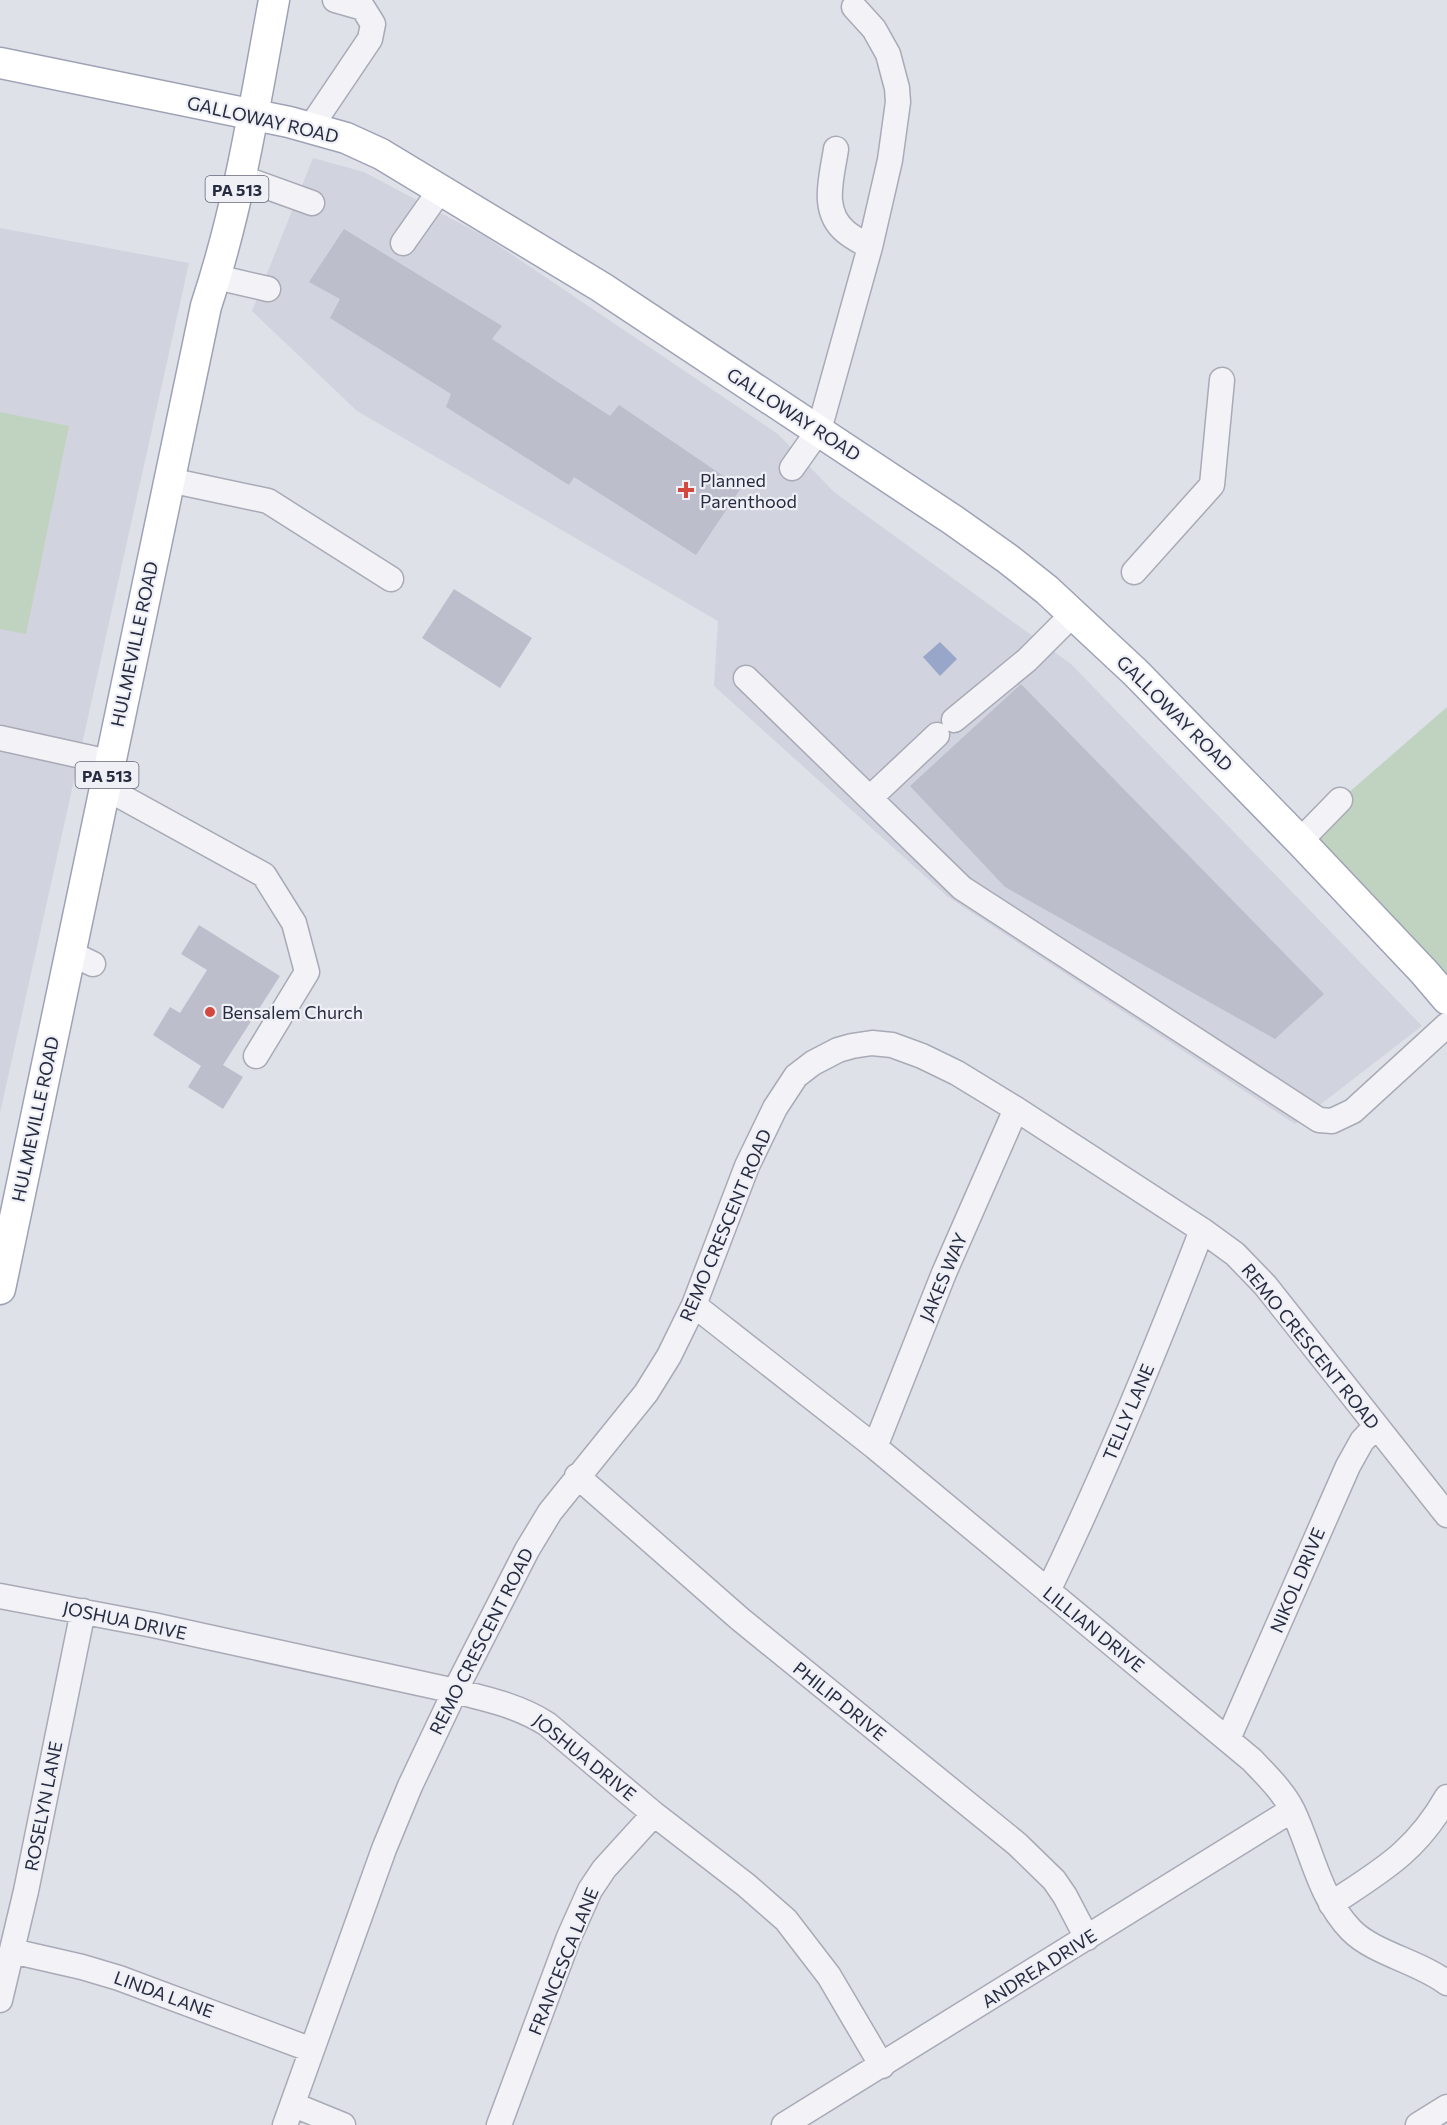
<svg xmlns="http://www.w3.org/2000/svg" width="1447" height="2125" font-family="Commissioner,sans-serif">
  <style>
    .built { fill: #d1d3de }
    .green { fill: #c0d3c0 }
    .water { fill: #98a6ca }
    .building { fill: #bcbecc }
    .lines { fill: none; stroke-linecap: round; stroke-linejoin: round }
    .minor-casing { stroke: #a8aab6; stroke-width: 27 }
    .major-casing { stroke: #9ea2b5; stroke-width: 33 }
    .minor { stroke: #f2f2f7; stroke-width: 24 }
    .major { stroke: #fff; stroke-width: 30 }
    .poi-dot { fill: #d2483f; stroke: #eef0f6; stroke-width: 2 }
    .labels { text-anchor: middle; dominant-baseline: central; stroke-width: 4.5; stroke-linejoin: round; paint-order: stroke }
    .shield { fill: #eef0f6; stroke: #636677; stroke-width: 1.5 }
    .shield-label { font-size: 16px; font-weight: bold; fill: #272b40 }
    .street-label { font-size: 18px; fill: #272b40; stroke: #eef0f6 }
    .poi-label { font-size: 18px; fill: #272b40; stroke: #eef0f6; text-anchor: start }
  </style>
  <rect width="100%" height="100%" fill="#dfe1e9"/>
  <path class="built" d="M313,158L364,172L486,237L778,434L834,492L1071,664L1422,1026L1295,1124L948,897L714,686L718,621L357,411L252,311Z
    M0,228L189,263L0,1113Z"/>
  <path class="green" d="M0,412L69,426L26,634L0,629Z
    M1447,707V999L1300,841L1340,800Z"/>
  <path class="water" d="M940,642L957,659L940,676L923,657Z"/>
  <path class="building" d="M344,229L502,326L492,339L610,416L619,405L741,488L696,555L574,477L569,485L446,407L451,394L330,318L340,299L309,282Z
    M454,589L532,638L500,688L422,638Z
    M1021,684L1324,994L1275,1039L1005,887L910,786Z
    M199,925L280,976L223,1065L243,1077L223,1109L188,1087L201,1066L153,1035L170,1007L180,1013L207,970L181,954Z"/>
  <g class="lines">
    <g class="minor-casing">
      <path id="minor" d="M854,7L874,29L888,54L897,88L898,102L890,160L870,247
        M310,128L370,39L373,24L363,8L335,0
        M240,177L312,203
        M403,243L441,189
        M216,277L268,289
        M792,468L819,430L870,247C862,242 853,238 846,232C820,211 832,177 836,149
        M169,480L268,501L391,579
        M1134,572L1212,485L1222,380
        M746,678L962,888L1319,1120L1332,1121L1353,1111L1447,1025
        M954,720L1027,660L1073,614
        M0,738L109,762
        M104,787L264,875L294,923L307,972L256,1056
        M870,798L937,735
        M1300,841L1340,800
        M70,953L93,964
        M694,1305L875,1447L1252,1760C1267,1776 1283,1791 1293,1811C1312,1851 1319,1897 1351,1930C1373,1953 1420,1962 1447,1983
        M875,1447L944,1273L1016,1109
        M577,1476L740,1619L1017,1844L1054,1880L1065,1896L1087,1938
        M1048,1591C1105,1473 1155,1352 1202,1230
        M0,1596L153,1625L455,1691C487,1699 519,1706 547,1724L654,1814L746,1885L786,1920L829,1976L882,2066
        M1228,1739L1348,1466L1362,1441L1376,1426
        M1331,1904C1381,1871 1416,1852 1447,1797
        M12,1951L82,1967L119,1978L312,2050
        M0,2000L26,1891L83,1611
        M294,2105L343,2125
        M285,2125L384,1849L410,1786L455,1691L527,1550L550,1512L646,1393L669,1356L694,1305L747,1166L775,1108L796,1076L813,1063L838,1050L852,1046L872,1043L892,1045L922,1056L957,1073L1016,1109L1202,1230L1235,1254L1265,1285L1447,1515
        M499,2125L569,1937L590,1890L604,1869L654,1814
        M784,2125L1292,1810
        M1418,2125L1447,2107"/>
    </g>
    <g class="major-casing">
      <path id="major" d="M0,63L289,122L346,138L381,154L601,287L953,520L1008,559L1047,590L1136,673L1300,841L1424,972L1447,999
        M0,1289L206,306C239,207 255,103 274,0"/>
    </g>
    <use href="#minor" class="minor"/>
    <use href="#major" class="major"/>
  </g>
  <g class="poi-dot">
    <path d="M683 481h6v6h6v6h-6v6h-6v-6h-6v-6h6z"/>
    <circle cx="210" cy="1012" r="6"/>
  </g>
  <g class="labels">
    <g class="shield">
      <rect x="205.5" y="176" width="63" height="26" rx="4.5"/>
      <rect x="75.5" y="762" width="63" height="26" rx="4.5"/>
    </g>
    <g class="shield-label">
      <text x="237" y="189">PA 513</text>
      <text x="107" y="775">PA 513</text>
    </g>
    <g class="street-label">
      <text transform="translate(263 119) rotate(13)">GALLOWAY ROAD</text>
      <text transform="translate(794 414) rotate(33)">GALLOWAY ROAD</text>
      <text transform="translate(134 644) rotate(-78)">HULMEVILLE ROAD</text>
      <text transform="translate(1175 713) rotate(45)">GALLOWAY ROAD</text>
      <text transform="translate(35 1119) rotate(-78)">HULMEVILLE ROAD</text>
      <text transform="translate(725 1225) rotate(-67)">REMO CRESCENT ROAD</text>
      <text transform="translate(943 1277) rotate(-67)">JAKES WAY</text>
      <text transform="translate(1311 1346) rotate(51)">REMO CRESCENT ROAD</text>
      <text transform="translate(1128 1412) rotate(-67)">TELLY LANE</text>
      <text transform="translate(1297 1580) rotate(-67)">NIKOL DRIVE</text>
      <text transform="translate(125 1620) rotate(12)">JOSHUA DRIVE</text>
      <text transform="translate(1094 1629) rotate(39)">LILLIAN DRIVE</text>
      <text transform="translate(481 1641) rotate(-63)">REMO CRESCENT ROAD</text>
      <text transform="translate(840 1701) rotate(39)">PHILIP DRIVE</text>
      <text transform="translate(585 1757) rotate(39)">JOSHUA DRIVE</text>
      <text transform="translate(43 1806) rotate(-79)">ROSELYN LANE</text>
      <text transform="translate(563 1961) rotate(-68)">FRANCESCA LANE</text>
      <text transform="translate(1039 1968) rotate(-32)">ANDREA DRIVE</text>
      <text transform="translate(164 1994) rotate(20)">LINDA LANE</text>
    </g>
    <g class="poi-label">
      <text x="700" y="480">Planned<tspan x="700" dy="21">Parenthood</tspan></text>
      <text x="222" y="1012">Bensalem Church</text>
    </g>
  </g>
</svg>
